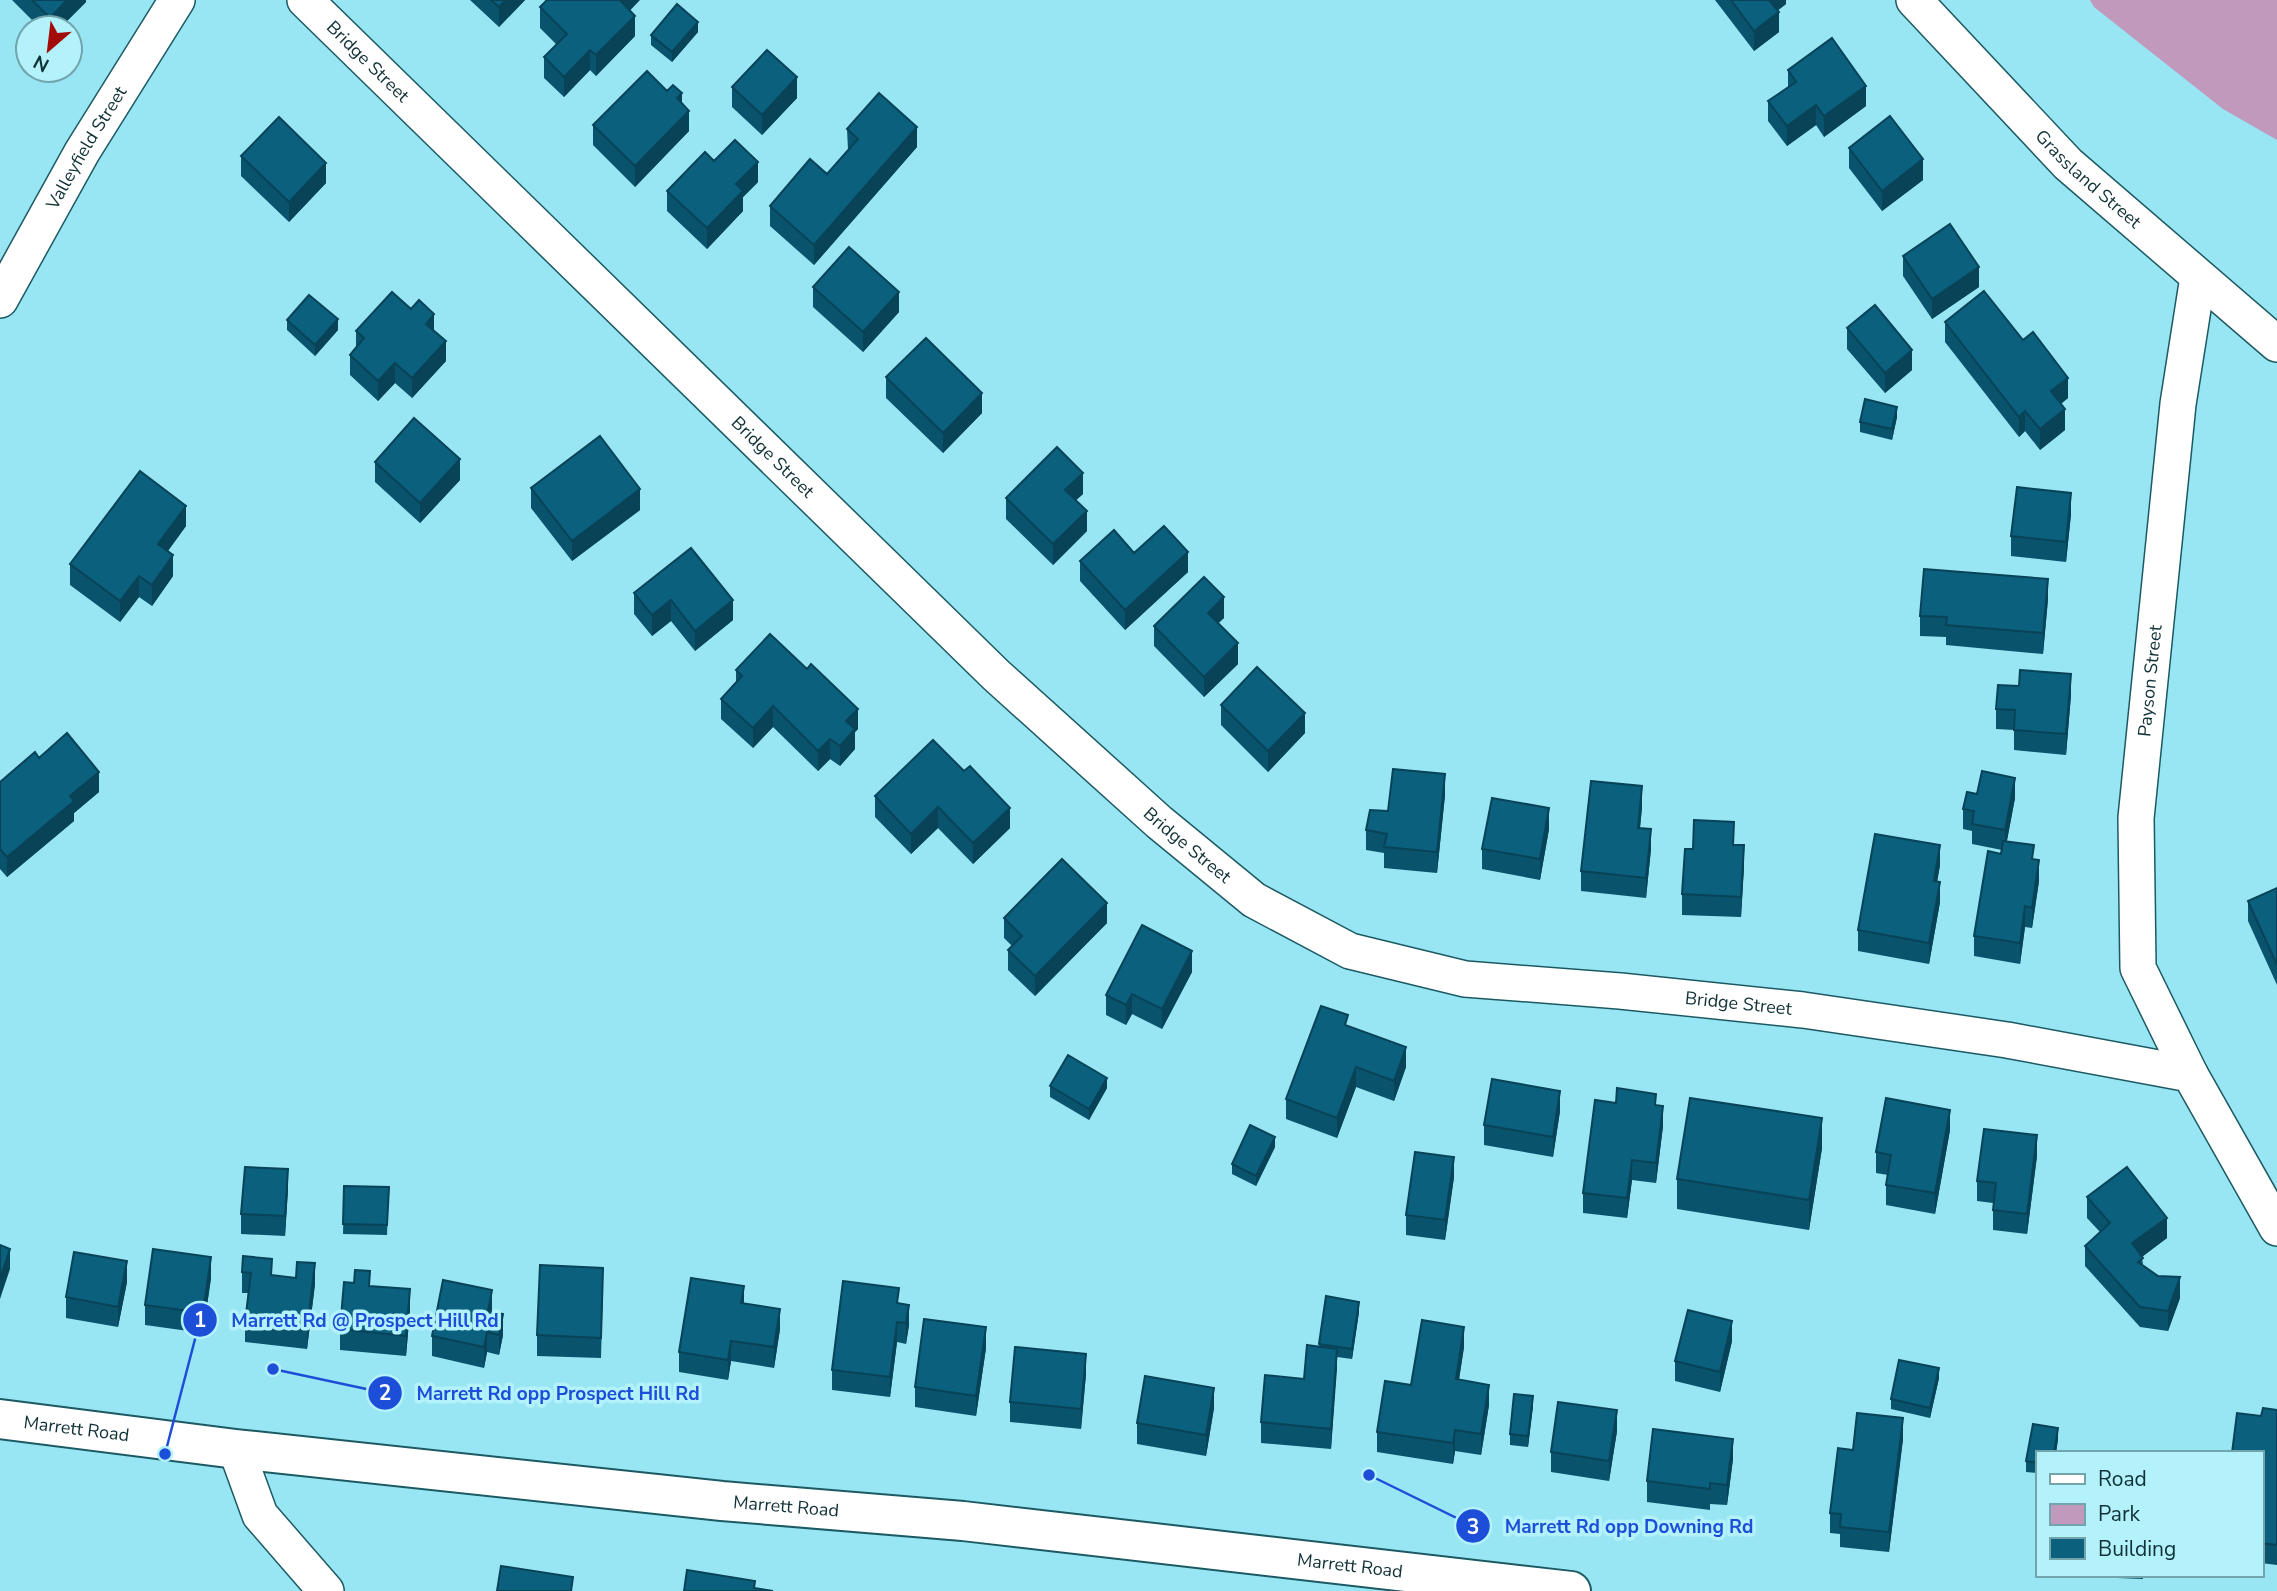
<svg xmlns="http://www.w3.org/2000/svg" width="2277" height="1591" font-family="'Nunito Sans',sans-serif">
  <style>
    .green { fill: #c199bd }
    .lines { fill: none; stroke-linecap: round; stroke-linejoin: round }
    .street-casing { stroke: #1c5a63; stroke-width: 38 }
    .secondary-casing { stroke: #1c5a63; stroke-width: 42 }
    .street { stroke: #fff; stroke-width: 35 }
    .secondary { stroke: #fff; stroke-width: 38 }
    .wall { fill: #09536c }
    .shaded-wall { fill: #084358 }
    .building { fill: #0b607e; stroke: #084358; stroke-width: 2 }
    .labels { text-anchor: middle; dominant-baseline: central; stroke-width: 7; stroke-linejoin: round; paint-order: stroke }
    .street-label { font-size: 18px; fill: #103136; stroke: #b3f1fb }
    .leader { fill: none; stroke: #1d4ed8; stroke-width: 2.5 }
    .callout-dot { fill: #1d4ed8; stroke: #b3f1fb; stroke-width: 2.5 }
    .mark-label { font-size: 21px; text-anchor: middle; font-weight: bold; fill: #fff }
    .callout-label { font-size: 19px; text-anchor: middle; font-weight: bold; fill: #1d4ed8; stroke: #b3f1fb; stroke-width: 7; stroke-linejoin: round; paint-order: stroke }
  </style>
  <rect width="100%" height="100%" fill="#98e6f3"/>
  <path class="green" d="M2090,0H2277V140L2223,109L2094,7Z"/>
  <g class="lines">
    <g class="street-casing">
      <g id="street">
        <path id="s1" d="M305,0L996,675L1159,822L1254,900L1350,951L1465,979L1620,991L1803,1010L2007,1040L2190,1074L2277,1228"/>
        <path id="s2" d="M1914,0L2068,164L2277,344"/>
        <path id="s3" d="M0,300L82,152L177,0"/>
        <path id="s4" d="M2190,1074L2138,968L2136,818L2178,404L2198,277"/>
        <path d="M236,1449L260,1515L326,1591"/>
      </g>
    </g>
    <g class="secondary-casing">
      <g id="secondary">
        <path id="s5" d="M0,1419L236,1449L722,1501L963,1521L1571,1591"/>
      </g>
    </g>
    <use href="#street" class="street"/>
    <use href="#secondary" class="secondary"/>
  </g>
  <path class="wall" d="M12,0H86V2L60,28H40Z
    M470,0H525L499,27Z
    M1715,0H1786V4L1778,10L1779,32L1754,51Z
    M540,7L630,11L635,36L596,76L590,70L564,97L544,78V57L557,45L540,28Z
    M698,32L672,62L651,45V35Z
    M1788,70L1866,106L1824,137L1816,125L1787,146L1768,121V101L1788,87Z
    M732,87L797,98L762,135L732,107Z
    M667,91L682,103L689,131L635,187L593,145V125Z
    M847,129L917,147L814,265L770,226V206L827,174L848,150Z
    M1849,148L1923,180L1882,211L1849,168Z
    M241,156L326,183L289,222L241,176Z
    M714,161L758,182L743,197V211L707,249L667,211V191Z
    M1903,256L1979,287L1932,319L1903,276Z
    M813,287L899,312L863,352L813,307Z
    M287,320L338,330L315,356L287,330Z
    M1945,322L2068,398L2061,404L2065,430L2040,450L2025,431L2019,437L1945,342Z
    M1847,328L1912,370L1885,393L1847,349Z
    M356,331H434L446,361L412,398L395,383L378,401L350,375V355L356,348Z
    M886,377L982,413L943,453L886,398Z
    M1897,417L1892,440L1860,432V422Z
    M375,462L460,480L420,523L375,482Z
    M531,488L640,510L572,561L531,508Z
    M1083,494L1076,500L1087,531L1053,565L1006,519V498Z
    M2071,514L2066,562L2011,556V536Z
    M186,526L168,551L173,576L152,606L139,597L120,622L70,585V564Z
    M691,548L733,620L695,651L671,621L652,636L634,614V593Z
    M1134,553L1188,572L1125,630L1080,581V561Z
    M2048,599L2043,654L1946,645V637L1920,636V616Z
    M1224,618L1218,623L1238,664L1204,697L1154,646V626Z
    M736,670L858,729L855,732V749L840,766L830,759L818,771L773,727L753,748L721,719V699L736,682Z
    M2019,686L2071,695L2066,755L2014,750V730L1996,729V709Z
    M1221,705L1305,733L1268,772L1221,725Z
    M39,758L99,792L74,813V821L7,877L0,869V782Z
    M964,771L1010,828L973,864L938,828L911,854L875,817V796Z
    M1977,794L2015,798L2007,841L2034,859L2039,881L2032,928L2025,927L2020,964L1974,956V936L2002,850L1972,844V831L1963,829V809Z
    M1445,795L1437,873L1384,868V853L1366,850V830L1388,811Z
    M1642,807L1640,828L1651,849L1646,898L1581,891V871Z
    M1549,829L1540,880L1482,869V849Z
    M1734,845L1744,866L1741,917L1682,915V894L1693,849Z
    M1940,865L1937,881L1940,902L1929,964L1858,951V930Z
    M2277,888V985L2248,921V901Z
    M1004,918L1107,923L1035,996L1008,970V950L1012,946L1004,938Z
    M1192,972L1162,1029L1132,1014L1126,1025L1106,1015V995Z
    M1348,1026L1406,1067L1394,1101L1356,1087L1337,1138L1286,1119V1099Z
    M1050,1086L1107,1088L1089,1120L1050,1097Z
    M1616,1103L1656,1105L1663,1126L1656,1183L1632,1180L1627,1218L1583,1213V1193Z
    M1560,1111L1553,1157L1484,1145V1125Z
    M1950,1130L1935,1214L1886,1205V1185L1888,1175L1876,1173V1152Z
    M1275,1147L1256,1186L1232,1174V1164Z
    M1822,1148L1809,1230L1677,1209V1179Z
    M2037,1156L2027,1234L1993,1230V1203L1977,1201V1181Z
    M1454,1177L1445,1240L1406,1235V1215Z
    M344,1186L389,1187L387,1235L343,1234Z
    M288,1189L285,1236L241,1234V1214Z
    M2087,1197L2167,1238L2142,1257L2143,1265L2180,1298L2168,1331L2140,1327L2085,1266V1246L2100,1232L2087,1218Z
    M242,1272L272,1275L315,1284L307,1349L245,1342V1322L248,1293H242Z
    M211,1278L203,1333L145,1325V1305Z
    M127,1282L118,1327L66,1318V1297Z
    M370,1286L410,1310L406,1356L340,1350V1329Z
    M603,1288L601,1358L537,1356V1335Z
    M744,1303L780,1329L774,1368L731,1361L728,1380L679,1372V1352Z
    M899,1303L909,1325L906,1344L897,1342L890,1397L832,1390V1370Z
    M492,1312L503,1335L499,1355L487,1352L484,1368L432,1356V1336Z
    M1359,1312L1352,1359L1337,1357L1331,1449L1261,1443V1422L1304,1379L1319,1347V1344Z
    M1732,1341L1720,1392L1675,1381V1361Z
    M1464,1347L1459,1379L1489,1405L1481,1455L1455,1451L1453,1464L1377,1452V1432L1411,1385Z
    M986,1348L976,1416L915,1407V1387Z
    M1086,1374L1081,1429L1010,1422V1402Z
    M1939,1378L1930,1418L1891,1409V1399Z
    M1533,1406L1528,1447L1510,1445V1434Z
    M1214,1408L1206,1456L1137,1444V1423Z
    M2277,1410V1565L2261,1563V1416Z
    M2033,1424L2058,1428V1439L2056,1453H2037V1473L2026,1472V1461Z
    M1617,1431L1609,1481L1551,1472V1452Z
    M1903,1439L1889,1552L1840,1547V1534L1830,1533V1513L1853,1450Z
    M1733,1459L1727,1505L1710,1504V1510L1647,1502V1481Z
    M2065,1575H2143V1579L2065,1576Z"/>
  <path class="shaded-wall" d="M67,0H86V2L60,28H50V18Z
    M505,0H525L499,27V7Z
    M620,0H640L620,21Z
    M1768,0H1786V4L1768,18Z
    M1779,12V32L1754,51V31Z
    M635,16V36L596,76V55Z
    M698,22V32L672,62V52Z
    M590,50V70L564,97V77Z
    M797,77V98L762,135V115Z
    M1866,86V106L1824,137V116Z
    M682,93V114L677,98Z
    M1816,105V125L1787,146V126Z
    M689,111V131L635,187V166Z
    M917,127V147L814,265V245Z
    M1923,159V180L1882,211V191Z
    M758,162V182L743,197V211L707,249V228L736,184Z
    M326,163V183L289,222V202Z
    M1979,267V287L1932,319V299Z
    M899,292V312L863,352V332Z
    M434,314V335L426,324Z
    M338,319V330L315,356V345Z
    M446,341V361L412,398V378Z
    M1912,350V370L1885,393V373Z
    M395,363V383L378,401V381Z
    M2068,378V398L2051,411V391Z
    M982,393V413L943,453V433Z
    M1897,407V417L1892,440V429Z
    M2065,409V430L2040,450V429Z
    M2025,411V431L2019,437V417Z
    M460,459V480L420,523V503Z
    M1083,473V494L1065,510V490Z
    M640,489V510L572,561V541Z
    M2071,493V514L2066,562V542Z
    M186,506V526L158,564V544Z
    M1087,511V531L1053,565V544Z
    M1188,552V572L1125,630V610Z
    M173,555V576L152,606V585Z
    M139,576V597L120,622V601Z
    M2048,579V599L2043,654V633Z
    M1224,597V618L1208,633V613Z
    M671,600V621L652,636V615Z
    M733,600V620L695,651V631Z
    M1238,643V664L1204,697V677Z
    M2071,674V695L2066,755V734Z
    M773,706V727L753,748V728Z
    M858,709V729L855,732V749L840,766V746L846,721Z
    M1305,713V733L1268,772V751Z
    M830,739V759L818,771V751Z
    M99,772V792L74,813V821L7,877V857L70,796Z
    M1445,774V795L1437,873V852Z
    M2015,778V798L2005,850V830Z
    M1642,786V807L1638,848V828Z
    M938,807V828L911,854V834Z
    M1010,808V828L973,864V843Z
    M1549,808V829L1540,880V859Z
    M1651,829V849L1646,898V878Z
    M1744,845V866L1741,917V897Z
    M1940,845V865L1934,901V881Z
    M2039,860V881L2032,928V908Z
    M1940,882V902L1929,964V943Z
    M1107,903V923L1035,996V976Z
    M2025,906V927L2020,964V943Z
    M1192,951V972L1162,1029V1009Z
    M1132,994V1014L1126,1025V1005Z
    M1406,1047V1067L1394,1101V1081Z
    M1356,1067V1087L1337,1138V1118Z
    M1107,1078V1088L1089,1120V1109Z
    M1560,1091V1111L1553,1157V1137Z
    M1663,1106V1126L1656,1183V1163Z
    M1950,1110V1130L1935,1214V1193Z
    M1822,1118V1148L1809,1230V1200Z
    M2037,1135V1156L2027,1234V1214Z
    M1275,1137V1147L1256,1186V1176Z
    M1454,1157V1177L1445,1240V1220Z
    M1632,1160V1180L1627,1218V1198Z
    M288,1169V1189L285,1236V1216Z
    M2167,1218V1238L2132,1264V1243Z
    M10,1249V1269L0,1299V1279Z
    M211,1257V1278L203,1333V1313Z
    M127,1261V1282L118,1327V1307Z
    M315,1263V1284L307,1349V1329Z
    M2180,1277V1298L2168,1331V1311Z
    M744,1286V1306L741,1303Z
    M410,1289V1310L406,1356V1336Z
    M492,1290V1310L488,1331V1311Z
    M1359,1302V1312L1352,1359V1349Z
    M909,1305V1325L906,1344V1323Z
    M780,1309V1329L774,1368V1347Z
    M503,1314V1335L499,1355V1335Z
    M1732,1321V1341L1720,1392V1372Z
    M897,1322V1342L890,1397V1377Z
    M986,1327V1348L976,1416V1396Z
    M1464,1327V1347L1456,1399V1379Z
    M487,1332V1352L484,1368V1347Z
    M731,1341V1361L728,1380V1360Z
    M1337,1349V1369L1331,1449V1429Z
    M1086,1354V1374L1081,1429V1409Z
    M1939,1368V1378L1930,1418V1408Z
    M1489,1385V1405L1481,1455V1434Z
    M1214,1388V1408L1206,1456V1435Z
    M1533,1396V1406L1528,1447V1436Z
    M1617,1410V1431L1609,1481V1461Z
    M1903,1418V1439L1889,1552V1532Z
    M2058,1428V1439L2056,1453H2054Z
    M1455,1430V1451L1453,1464V1443Z
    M1733,1439V1459L1727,1505V1485Z"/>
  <path class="building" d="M32,0H67L50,18Z
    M491,0H505L499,7Z
    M547,0H620L635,16L596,55L590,50L564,77L544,57L567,34L540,7Z
    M1731,0H1769L1779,12L1754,31Z
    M677,4L698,22L672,52L651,35Z
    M1832,38L1866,86L1824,116L1816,105L1787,126L1768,101L1796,82L1788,70Z
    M767,50L797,77L762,115L732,87Z
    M647,71L667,91L673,85L682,93L677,98L689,111L635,166L593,125Z
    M879,93L917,127L814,245L770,206L810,159L827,174L858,139L847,129Z
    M1890,116L1923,159L1882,191L1849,148Z
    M279,117L326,163L289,202L241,156Z
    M735,140L758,162L736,184L743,191L707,228L667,191L705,152L714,161Z
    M1950,224L1979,267L1932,299L1903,256Z
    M849,247L899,292L863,332L813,287Z
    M1984,291L2023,340L2033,332L2068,378L2051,391L2065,409L2040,429L2025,411L2019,417L1945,322Z
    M392,292L411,309L419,300L434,314L426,324L446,341L412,378L395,363L378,381L350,355L364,338L356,331Z
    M309,295L338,319L315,345L287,320Z
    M1875,305L1912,350L1885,373L1847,328Z
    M926,338L982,393L943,433L886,377Z
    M1865,399L1897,407L1892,429L1860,422Z
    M414,418L460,459L420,503L375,462Z
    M600,436L640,489L572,541L531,488Z
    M1057,447L1083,473L1065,490L1087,511L1053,544L1006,498Z
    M140,471L186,506L158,544L173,555L152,585L139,576L120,601L70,564Z
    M2017,487L2071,493L2066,542L2011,536Z
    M1164,526L1188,552L1125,610L1080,561L1114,530L1134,553Z
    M691,548L733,600L695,631L671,600L652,615L634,593Z
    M1924,569L2048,579L2043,633L1946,625L1947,617L1920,616Z
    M1204,577L1224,597L1208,613L1238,643L1204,677L1154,626Z
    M770,634L807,669L811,664L858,709L846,721L855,729L840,746L830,739L818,751L773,706L753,728L721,699L742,676L736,670Z
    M1257,667L1305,713L1268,751L1221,705Z
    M2020,670L2071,674L2066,734L2014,730L2015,710L1996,709L1998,685L2019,686Z
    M67,733L99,772L70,796L74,801L7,857L0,849V782L35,752L39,758Z
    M933,740L964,771L970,766L1010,808L973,843L938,807L911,834L875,796Z
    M1393,769L1445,774L1437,852L1384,847L1387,834L1366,830L1370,810L1388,811Z
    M1982,771L2015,778L2005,830L1972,824L1974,811L1963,809L1967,792L1977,794Z
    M1591,781L1642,786L1638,828L1651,829L1646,878L1581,871Z
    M1492,798L1549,808L1540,859L1482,849Z
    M1694,820L1734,822L1733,845H1744L1741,897L1682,894L1685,849H1693Z
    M1875,834L1940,845L1934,881L1940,882L1929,943L1858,930Z
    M2003,841L2034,845L2032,859L2039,860L2032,908L2025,906L2020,943L1974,936L1988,851L2001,854Z
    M1062,859L1107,903L1035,976L1008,950L1022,936L1004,918Z
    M2277,888V965L2248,901Z
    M1142,925L1192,951L1162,1009L1132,994L1126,1005L1106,995Z
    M1321,1006L1348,1015L1345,1025L1406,1047L1394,1081L1356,1067L1337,1118L1286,1099Z
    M1068,1055L1107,1078L1089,1109L1050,1086Z
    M1492,1079L1560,1091L1553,1137L1484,1125Z
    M1617,1088L1656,1094L1655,1105L1663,1106L1656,1163L1632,1160L1627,1198L1583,1193L1595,1100L1616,1103Z
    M1690,1098L1822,1118L1809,1200L1677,1179Z
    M1886,1098L1950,1110L1935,1193L1886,1185L1891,1155L1876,1152Z
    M1250,1125L1275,1137L1256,1176L1232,1164Z
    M1984,1129L2037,1135L2027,1214L1993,1210L1996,1183L1977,1181Z
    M1415,1152L1454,1157L1445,1220L1406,1215Z
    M245,1167L288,1169L285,1216L241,1214Z
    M2127,1167L2167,1218L2132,1243L2143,1258L2138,1262L2158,1276L2180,1277L2168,1311L2140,1307L2085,1246L2110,1223L2087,1197Z
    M344,1186L389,1187L387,1225L343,1224Z
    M0,1245L10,1249L0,1279Z
    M153,1249L211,1257L203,1313L145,1305Z
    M74,1252L127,1261L118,1307L66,1297Z
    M243,1256L272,1259L271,1275L296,1278L297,1262L315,1263L307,1329L245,1322L251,1273L242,1272Z
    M540,1265L603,1268L601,1338L537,1335Z
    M355,1270L370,1271L369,1286L410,1289L406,1336L340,1329L344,1282L354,1283Z
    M691,1278L744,1286L741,1303L780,1309L774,1347L731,1341L728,1360L679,1352Z
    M443,1280L492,1290L488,1311L503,1314L499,1335L487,1332L484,1347L432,1336Z
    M843,1281L899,1288L897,1303L909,1305L906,1323L897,1322L890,1377L832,1370Z
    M1326,1296L1359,1302L1352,1349L1319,1344Z
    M1688,1310L1732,1321L1720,1372L1675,1361Z
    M924,1319L986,1327L976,1396L915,1387Z
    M1422,1320L1464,1327L1456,1379L1489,1385L1481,1434L1455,1430L1453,1443L1377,1432L1385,1381L1411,1385Z
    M1307,1345L1337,1349L1331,1429L1261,1422L1265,1375L1304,1379Z
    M1015,1347L1086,1354L1081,1409L1010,1402Z
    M1899,1360L1939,1368L1930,1408L1891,1399Z
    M1145,1376L1214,1388L1206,1435L1137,1423Z
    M1514,1394L1533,1396L1528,1436L1510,1434Z
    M1558,1402L1617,1410L1609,1461L1551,1452Z
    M2263,1408L2277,1410V1545L2261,1543V1453H2232L2237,1413L2261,1416Z
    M1857,1413L1903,1418L1889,1532L1840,1527L1841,1514L1830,1513L1838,1448L1853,1450Z
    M2033,1424L2058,1428L2054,1453H2037V1463L2026,1461Z
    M1653,1429L1733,1439L1727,1485L1710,1483V1489L1647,1481Z
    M2108,1451L2147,1452V1453H2107Z
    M501,1566L573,1577L571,1591H497Z
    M687,1570L755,1581L754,1588L773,1591H684Z"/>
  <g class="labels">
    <g class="street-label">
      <text stroke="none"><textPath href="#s1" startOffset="88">Bridge Street</textPath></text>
      <text stroke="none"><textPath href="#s3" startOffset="175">Valleyfield Street</textPath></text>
      <text stroke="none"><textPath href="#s2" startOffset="250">Grassland Street</textPath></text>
      <text stroke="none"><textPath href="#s1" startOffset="654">Bridge Street</textPath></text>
      <text stroke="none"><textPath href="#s4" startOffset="406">Payson Street</textPath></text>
      <text stroke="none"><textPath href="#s1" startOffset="1222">Bridge Street</textPath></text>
      <text stroke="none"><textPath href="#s1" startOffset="1810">Bridge Street</textPath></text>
      <text stroke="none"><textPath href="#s5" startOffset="77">Marrett Road</textPath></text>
      <text stroke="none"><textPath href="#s5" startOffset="791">Marrett Road</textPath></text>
      <text stroke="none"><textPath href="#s5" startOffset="1358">Marrett Road</textPath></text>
    </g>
  </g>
  <path class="leader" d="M165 1454L200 1320M273 1369L385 1393M1369 1475L1473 1526"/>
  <g class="callout-dot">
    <circle cx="165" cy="1454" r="7"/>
    <circle cx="273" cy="1369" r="7"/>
    <circle cx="1369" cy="1475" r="7"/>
    <circle cx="200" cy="1320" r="18"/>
    <circle cx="385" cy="1393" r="18"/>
    <circle cx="1473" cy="1526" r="18"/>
  </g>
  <g class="mark-label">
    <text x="200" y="1327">1</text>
    <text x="385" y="1400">2</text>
    <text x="1473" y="1534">3</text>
  </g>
  <g class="callout-label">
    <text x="365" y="1327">Marrett Rd @ Prospect Hill Rd</text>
    <text x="558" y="1400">Marrett Rd opp Prospect Hill Rd</text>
    <text x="1629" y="1533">Marrett Rd opp Downing Rd</text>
  </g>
  <rect x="2036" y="1451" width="228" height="126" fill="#b3f1fb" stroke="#72a4ac" stroke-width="2"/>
  <rect x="2050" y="1474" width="35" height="10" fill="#ffffff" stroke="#72a4ac" stroke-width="2"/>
  <text x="2098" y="1486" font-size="21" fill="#103136">Road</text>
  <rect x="2050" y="1504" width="35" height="21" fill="#c199bd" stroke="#72a4ac" stroke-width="2"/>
  <text x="2098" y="1521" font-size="21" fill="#103136">Park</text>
  <rect x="2050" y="1538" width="35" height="21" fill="#0b607e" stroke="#72a4ac" stroke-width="2"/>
  <text x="2098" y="1556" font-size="21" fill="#103136">Building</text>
  <g transform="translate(49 49) rotate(208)"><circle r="33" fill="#b3f1fb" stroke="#72a4ac" stroke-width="2"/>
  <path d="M0-5L12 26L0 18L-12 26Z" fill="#a20b06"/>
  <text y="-10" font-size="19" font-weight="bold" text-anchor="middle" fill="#103136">N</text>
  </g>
</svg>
